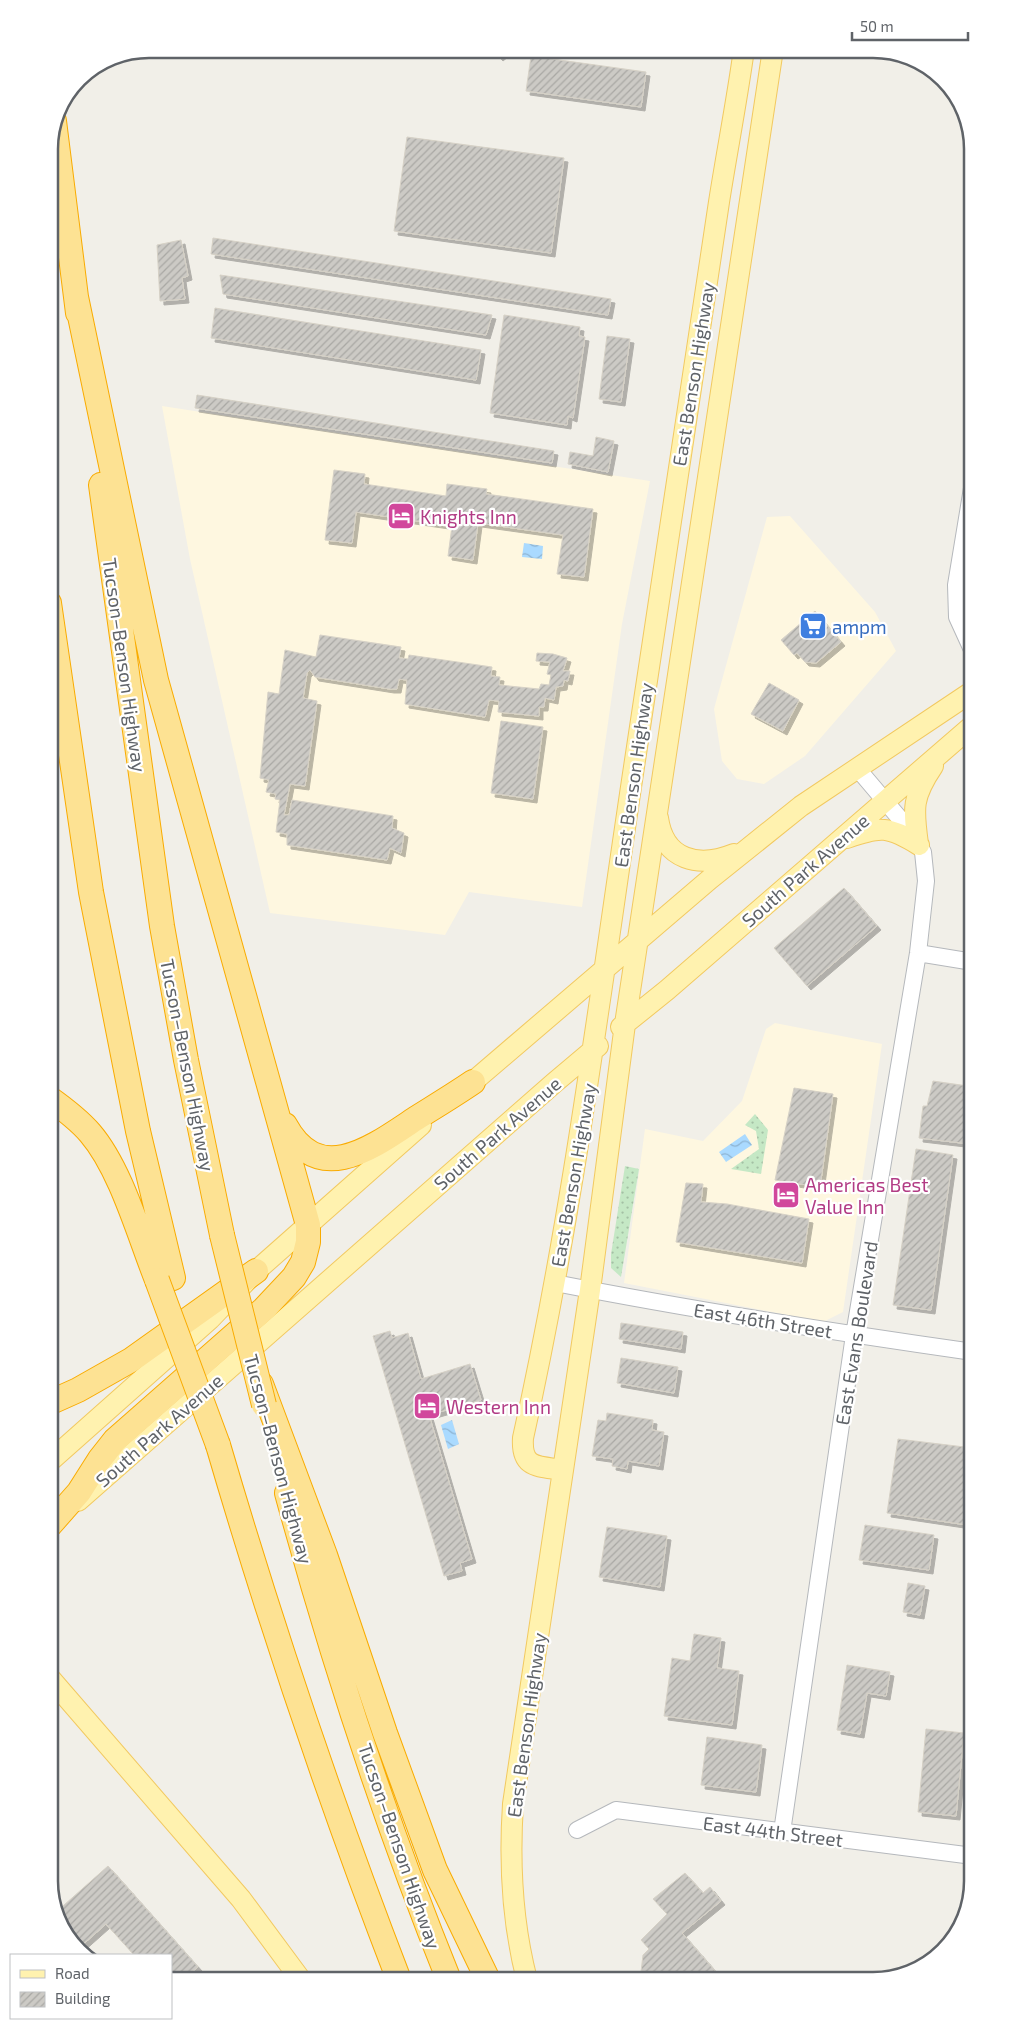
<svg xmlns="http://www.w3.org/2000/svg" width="1022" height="2029" font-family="'Exo 2',sans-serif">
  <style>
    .commercial { fill: #fef7e0 }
    .grass { fill: url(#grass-dots) }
    .water { fill: url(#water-waves) }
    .building { fill: url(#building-hatch); stroke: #d6d1c6; filter: url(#shadow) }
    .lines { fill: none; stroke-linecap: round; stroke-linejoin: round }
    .minor-casing { stroke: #b5b8bc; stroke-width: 18 }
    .major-casing { stroke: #f2c960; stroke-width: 22 }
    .highway-casing { stroke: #f9ab00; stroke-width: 26 }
    .minor { stroke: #fff; stroke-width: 16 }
    .major { stroke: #fff2af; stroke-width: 20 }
    .highway { stroke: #fde293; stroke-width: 24 }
    .highway-bridge-casing { stroke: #f9ab00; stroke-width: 26; stroke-linecap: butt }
    .highway-bridge { stroke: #fde293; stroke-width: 24 }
    .labels { text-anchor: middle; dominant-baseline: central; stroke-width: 4.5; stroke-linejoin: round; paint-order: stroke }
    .street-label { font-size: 19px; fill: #5f6368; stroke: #fff }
    .hotel-label { font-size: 19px; fill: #b23c85; stroke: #fff; text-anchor: start }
    .shop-label { font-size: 19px; fill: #366cbe; stroke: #fff; text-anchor: start }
    .rim { fill: none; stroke: #5f6368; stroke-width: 2.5 }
  </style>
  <defs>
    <pattern id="grass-dots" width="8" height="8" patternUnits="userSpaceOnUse" patternTransform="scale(1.25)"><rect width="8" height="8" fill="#c5e8c5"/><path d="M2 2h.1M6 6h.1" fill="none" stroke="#a3c0a4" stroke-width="1.8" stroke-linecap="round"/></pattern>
    <pattern id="water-waves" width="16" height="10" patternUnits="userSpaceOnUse" patternTransform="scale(1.25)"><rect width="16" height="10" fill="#aadaff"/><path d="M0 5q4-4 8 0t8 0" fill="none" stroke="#8eb4d2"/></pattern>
    <pattern id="building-hatch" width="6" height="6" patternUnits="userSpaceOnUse" patternTransform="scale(1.25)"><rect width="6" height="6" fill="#cccac5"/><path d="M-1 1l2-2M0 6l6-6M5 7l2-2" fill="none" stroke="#a9a8a4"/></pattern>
    <filter id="shadow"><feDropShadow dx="4" dy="4" stdDeviation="0" flood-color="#0004"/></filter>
  </defs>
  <rect width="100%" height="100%" fill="#f1efe8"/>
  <path class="commercial" d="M162,406L650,481L622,624L582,907L469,892L445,935L270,913L190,559Z
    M790,516L875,612L896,651L805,756L764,784L737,779L722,761L714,709L767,517Z
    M775,1023L882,1044L843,1312L823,1322L624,1283L645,1129L703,1141L742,1101L766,1029Z"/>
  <path class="grass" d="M755,1114L768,1130L761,1174L731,1169L759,1149L756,1131L745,1125Z
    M625,1166L639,1169L621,1277L611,1268V1254Z"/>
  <path class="water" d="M524,543L543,546L542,559L522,557Z
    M745,1134L752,1145L726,1162L719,1152Z
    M452,1420L459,1444L448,1449L441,1425Z"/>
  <path class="building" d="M492,49H509L499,57Z
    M531,56L646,72L641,107L526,91Z
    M407,137L564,158L551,253L394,231Z
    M213,238L611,299L608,315L211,254Z
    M181,240L188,276L182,278L185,299L160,301L157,245Z
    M220,275L492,315L486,335L223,294Z
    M215,308L481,350L476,380L211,338Z
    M504,315L580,327L579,336L585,337L573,418L568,416L567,425L490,413Z
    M607,336L630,339L621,402L599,399Z
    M197,395L554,451L552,463L195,408Z
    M596,437L614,441L608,472L568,464L570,452L593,456Z
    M334,470L365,474L364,484L446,496L447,484L487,489L486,494L593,509L584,577L557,574L563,535L478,523L473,560L448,556L452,526L356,512L352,543L325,540Z
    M815,611L841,642L816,663L805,662L797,653L794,655L781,640Z
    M320,635L401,647L399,658L408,659L409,655L492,667L491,676L500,677L499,685L539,689L541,684L549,685L551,675L547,674L550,662L536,661L537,653L553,654L567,658L563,671H570L568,681L564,680L563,686L556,687L554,700L545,698L544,707H539V716L498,712L499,701L489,700L485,717L405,704L407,680L399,679L397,689H390L315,677L310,670L307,673L303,698L317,701L305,786L290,784L284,815H289L292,800L393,816L392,828L404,833L401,853L390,848L387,860L287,845V834L276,832L280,800L275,799L276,794L266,792L269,780L260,778L268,692L279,694L285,650L316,657Z
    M769,683L799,700L783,731L751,714Z
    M501,721L543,727L533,799L491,793Z
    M844,888L877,926L807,986L774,948Z
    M933,1081L968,1086L964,1110L973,1112L970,1144L919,1138L923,1106H927Z
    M794,1088L833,1094L820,1187L775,1180Z
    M916,1149L953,1155L931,1310L893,1305Z
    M686,1183L703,1184L701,1202L727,1204L809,1219L802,1263L676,1242Z
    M621,1323L683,1332L681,1349L619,1339Z
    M390,1331L392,1338L408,1333L421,1379L470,1364L481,1400L429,1415L472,1559L460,1563L462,1571L444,1576L373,1336Z
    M621,1358L678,1367L674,1393L617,1383Z
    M607,1413L653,1420L652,1430L664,1432L659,1466L628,1461L627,1469L612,1466L613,1459L592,1456L598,1420L606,1421Z
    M898,1439L973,1448V1484L967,1525L887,1513Z
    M865,1525L934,1535L929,1570L859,1560Z
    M607,1527L667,1536L660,1587L599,1577Z
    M908,1583L925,1586L920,1615L903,1612Z
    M694,1634L721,1638L717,1668L739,1671L732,1725L664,1716L672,1658L690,1661Z
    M847,1665L890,1672L886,1696L867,1693L860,1734L837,1730Z
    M926,1729L964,1733L956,1816L918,1812Z
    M707,1737L762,1745L756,1792L701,1785Z
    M108,1866L198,1967L183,1980H171V1955H134L106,1924L79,1948L56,1919L55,1913Z
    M685,1873L703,1893L710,1887L721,1901L682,1933L723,1980H640L643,1955L649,1949L641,1940L667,1914L653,1899Z"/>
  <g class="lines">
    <g class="minor-casing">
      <path id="minor" d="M973,652L957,617L956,585L973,482
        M918,953L973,962
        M555,1283C693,1310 833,1332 973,1352
        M577,1830L616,1810L973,1856
        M782,1832L854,1335L918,953L926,881L923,852L907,827L857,768"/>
    </g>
    <g class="major-casing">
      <path id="major" d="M658,818C664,861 699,868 734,854
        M847,838C881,826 888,826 919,845
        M918,844C913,808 912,797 933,766
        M621,1027L667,990L973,725
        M461,1092L710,879L801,806L973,691
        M49,1462L210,1319L256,1271L421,1125
        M563,1470C538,1466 521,1469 523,1438C574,1210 602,978 637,747C663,566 692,384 719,202C727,151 737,100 744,49
        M78,1501L554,1083L598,1046
        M49,1677L241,1899L301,1980
        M527,1980C512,1922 509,1864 513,1804L590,1290L625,1024L773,49"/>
    </g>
    <g class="highway-casing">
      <path id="highway" d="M54,121L78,313
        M101,485L162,926L186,1060L222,1235
        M49,603L91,892L138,1131L173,1278
        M49,1098C63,1108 78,1119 90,1133C121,1169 139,1235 157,1280
        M285,1125C319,1188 373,1147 415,1119C434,1107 454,1095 473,1082
        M261,1384L325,1555L385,1733L435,1870L488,1980
        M49,1403L78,1390L131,1360L256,1271
        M218,1445C271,1626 331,1804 399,1980
        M287,1493C332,1658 385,1822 449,1980
        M49,1526L79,1492L100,1459L115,1440L264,1309L294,1277L303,1262L308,1242V1225L156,680L76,297"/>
    </g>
    <use href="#minor" class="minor"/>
    <use href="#major" class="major"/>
    <use href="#highway" class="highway"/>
    <g class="highway-bridge-casing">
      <path id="highway-bridge" d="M222,1235L264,1405
        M157,1280L218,1445"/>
    </g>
    <use href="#highway-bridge" class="highway-bridge"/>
  </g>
  <defs>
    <g id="hotel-square" transform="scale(1.4375)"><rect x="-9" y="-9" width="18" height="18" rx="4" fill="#d1479c" stroke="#fff"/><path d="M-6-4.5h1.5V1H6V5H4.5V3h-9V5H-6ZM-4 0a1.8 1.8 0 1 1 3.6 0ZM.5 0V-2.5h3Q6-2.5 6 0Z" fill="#fff"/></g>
    <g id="supermarket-square" transform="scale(1.4375)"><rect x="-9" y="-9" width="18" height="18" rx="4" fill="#3f7fe0" stroke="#fff"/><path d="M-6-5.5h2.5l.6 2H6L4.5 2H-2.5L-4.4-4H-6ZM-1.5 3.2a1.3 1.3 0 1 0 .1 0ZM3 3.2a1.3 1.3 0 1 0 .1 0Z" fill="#fff"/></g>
  </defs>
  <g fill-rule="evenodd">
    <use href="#hotel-square" x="401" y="516"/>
    <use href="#supermarket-square" x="813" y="626"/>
    <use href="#hotel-square" x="786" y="1195"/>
    <use href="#hotel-square" x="427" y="1406"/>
  </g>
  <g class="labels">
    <g class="street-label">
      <text transform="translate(693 374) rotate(-81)">East Benson Highway</text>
      <text transform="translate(125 665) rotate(82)">Tucson–Benson Highway</text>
      <text transform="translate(633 775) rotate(-82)">East Benson Highway</text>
      <text transform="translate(805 870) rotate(-41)">South Park Avenue</text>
      <text transform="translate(188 1065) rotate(79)">Tucson–Benson Highway</text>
      <text transform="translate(497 1133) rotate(-41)">South Park Avenue</text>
      <text transform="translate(573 1175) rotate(-80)">East Benson Highway</text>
      <text transform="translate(763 1320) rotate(9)">East 46th Street</text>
      <text transform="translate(856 1333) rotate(-81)">East Evans Boulevard</text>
      <text transform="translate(159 1430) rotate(-41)">South Park Avenue</text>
      <text transform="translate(279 1459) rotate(75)">Tucson–Benson Highway</text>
      <text transform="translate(526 1725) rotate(-82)">East Benson Highway</text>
      <text transform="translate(773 1831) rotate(7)">East 44th Street</text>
      <text transform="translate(400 1846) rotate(71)">Tucson–Benson Highway</text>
    </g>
    <g class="hotel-label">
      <text x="420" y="516">Knights Inn</text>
      <text x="805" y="1184">Americas Best<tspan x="805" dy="22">Value Inn</tspan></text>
      <text x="446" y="1406">Western Inn</text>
    </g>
    <g class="shop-label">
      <text x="832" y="626">ampm</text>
    </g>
  </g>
  <path d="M0 0H1022V2029H0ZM149 58H873A91 91 0 0 1 964 149V1881A91 91 0 0 1 873 1972H149A91 91 0 0 1 58 1881V149A91 91 0 0 1 149 58Z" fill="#fff" fill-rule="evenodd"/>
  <path class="rim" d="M149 58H873A91 91 0 0 1 964 149V1881A91 91 0 0 1 873 1972H149A91 91 0 0 1 58 1881V149A91 91 0 0 1 149 58Z"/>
  <rect x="10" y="1954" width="162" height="65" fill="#ffffff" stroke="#bfc1c3"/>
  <rect x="20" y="1970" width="25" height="8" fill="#fff2af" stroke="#bfc1c3"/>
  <text x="55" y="1979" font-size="15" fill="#5f6368">Road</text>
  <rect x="20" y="1992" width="25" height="15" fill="url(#building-hatch)" stroke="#bfc1c3"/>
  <text x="55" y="2004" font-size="15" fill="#5f6368">Building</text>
  <path d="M852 32v8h116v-8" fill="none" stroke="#5f6368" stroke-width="2.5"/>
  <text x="860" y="32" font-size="15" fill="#5f6368" stroke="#ffffff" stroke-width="4" paint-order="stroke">50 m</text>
</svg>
